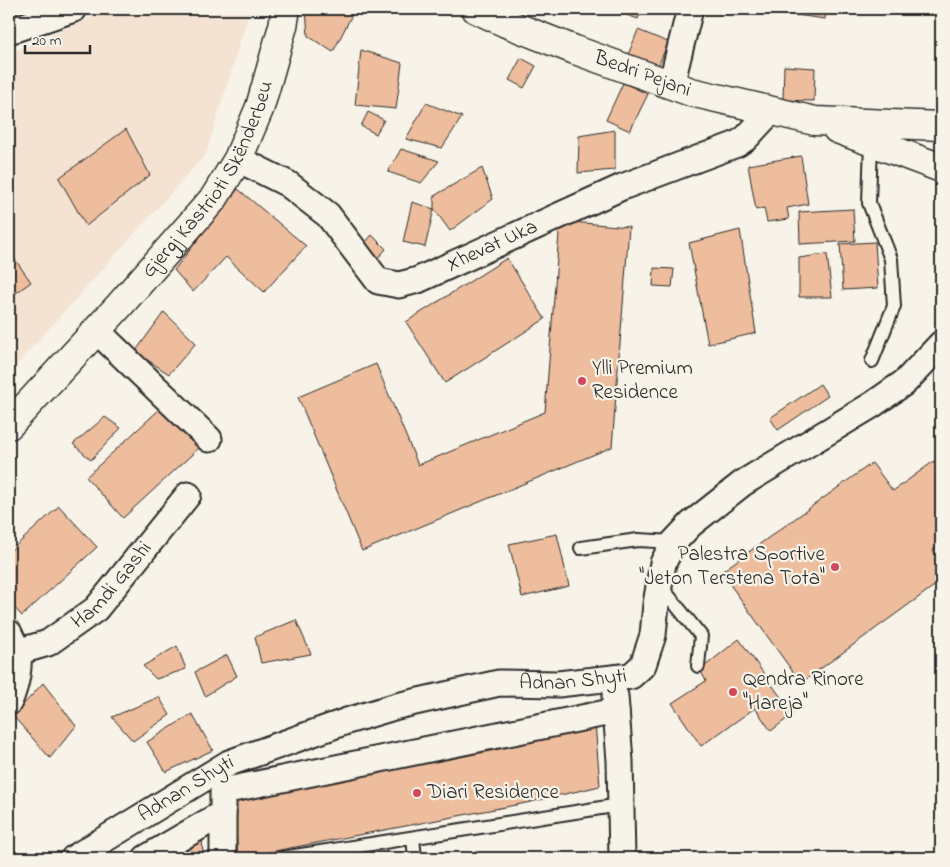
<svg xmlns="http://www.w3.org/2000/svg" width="950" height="867" font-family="'Indie Flower',sans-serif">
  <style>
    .built { fill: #f4e3d2 }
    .green { fill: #aedd9c; stroke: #6c8464 }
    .building { fill: #edbd9d; stroke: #2b2b2b }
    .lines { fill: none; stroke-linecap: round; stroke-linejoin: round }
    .service-casing { stroke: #2b2b2b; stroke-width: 16 }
    .minor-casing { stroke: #2b2b2b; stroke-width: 29 }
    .tertiary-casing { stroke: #2b2b2b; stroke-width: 31 }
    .secondary-casing { stroke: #2b2b2b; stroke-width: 31 }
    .service { stroke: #f7f3e8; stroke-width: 12 }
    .minor { stroke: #f7f3e8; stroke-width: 25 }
    .tertiary { stroke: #f7f3e8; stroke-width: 28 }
    .secondary { stroke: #f7f3e8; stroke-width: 28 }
    .poi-dot { fill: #d1495b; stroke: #f7f3e8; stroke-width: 2 }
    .labels { text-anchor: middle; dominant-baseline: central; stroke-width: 4.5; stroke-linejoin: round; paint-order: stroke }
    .street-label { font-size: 21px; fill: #2b2b2b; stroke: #f7f3e8 }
    .poi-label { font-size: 21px; fill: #2b2b2b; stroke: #f7f3e8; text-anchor: start }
  </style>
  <rect width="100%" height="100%" fill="#f7f3e8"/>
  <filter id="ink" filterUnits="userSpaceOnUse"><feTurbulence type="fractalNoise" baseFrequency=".02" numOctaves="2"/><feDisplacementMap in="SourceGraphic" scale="10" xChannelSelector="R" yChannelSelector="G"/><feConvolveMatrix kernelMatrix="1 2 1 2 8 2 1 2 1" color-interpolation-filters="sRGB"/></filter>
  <g filter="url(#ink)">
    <path class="built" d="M110,9H250L206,154L9,373V54Z"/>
    <path class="green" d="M593,854V858H430V857Z"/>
    <path class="building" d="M306,9H355L333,52L308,36Z
      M610,9H642L638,19Z
      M782,9H826L825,19L782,13Z
      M638,30L668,42L658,67L628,55Z
      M361,50L402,63L396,109L355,105Z
      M521,58L536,66L524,88L509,80Z
      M784,66L815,68L814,101L783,100Z
      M623,83L648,94L630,131L606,120Z
      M426,103L462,117L442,148L406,139Z
      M368,112L384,120L376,134L361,126Z
      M126,129L150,175L86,226L59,178Z
      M615,130V170L578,173L579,136Z
      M401,149L439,161L421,183L388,172Z
      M801,156L808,204L787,208L789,219L767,222L764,208L756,210L748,165Z
      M482,168L493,199L450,231L434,209V196Z
      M238,189L306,246L264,292L226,257L193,292L174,270Z
      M412,202L434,209L425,247L403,242Z
      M853,209L855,241L800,244L799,212Z
      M560,221L629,227L612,447L362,551L298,397L376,364L418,465L545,412Z
      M740,230L756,333L708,344L689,243Z
      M372,235L386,249L378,258L364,244Z
      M875,242L878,288L843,290L840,244Z
      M9,251L31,282L9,298Z
      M827,254L832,297H799V258Z
      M507,258L545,319L445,383L406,322Z
      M654,268L674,269L672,287L653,286Z
      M164,312L196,343L169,374L135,352Z
      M820,384L828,396L778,430L770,418Z
      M161,408L199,448L123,518L86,477Z
      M105,417L121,428L91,460L73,444Z
      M934,461L941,471V544L933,550L941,562V581L801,683L721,572L872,463L893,491Z
      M59,506L97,547L22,616L9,602V552Z
      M557,534L569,586L522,597L509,544Z
      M296,620L311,654L261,663L255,637Z
      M739,639L793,714L771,731L755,708L701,746L672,703L706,681L700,670Z
      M177,646L186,669L156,679L143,666Z
      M227,655L237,676L205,696L195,672Z
      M43,683L76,726L50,758L13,716Z
      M159,697L170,715L133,741L112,717Z
      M192,714L213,750L166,772L147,742Z
      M595,723L600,786L526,803L238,858L234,801Z
      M202,831L203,858H162Z"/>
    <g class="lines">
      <g class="service-casing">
        <path id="service" d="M871,142L869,203L891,259L894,306L872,361
          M581,548L638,540L674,542
          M659,584L701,636L698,666
          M413,838L415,858
          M282,858L620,805"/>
      </g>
      <g class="minor-casing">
        <g id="minor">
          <path d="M9,31L74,9"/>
          <path d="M671,85L690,9"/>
          <path id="s1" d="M238,159L288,184L328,215L378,281L399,285L418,280L622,187L737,144L746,138L771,111"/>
          <path d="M96,330L209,439"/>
          <path d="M9,633C11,638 14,643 16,647C22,663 15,688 9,702"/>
          <path id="s2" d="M17,652L48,643L96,609L188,495"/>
          <path d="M615,696L620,761L622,858"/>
          <path id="s3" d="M74,858L229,763L347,721L397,706L499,683L558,684L631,676L643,665L653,635L656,604L663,563L674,542L691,524L743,483L872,405L905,382L941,344"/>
          <path d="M146,858L223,813"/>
          <path d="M223,858V791L616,711"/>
        </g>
      </g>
      <g class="tertiary-casing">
        <g id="tertiary">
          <path id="s4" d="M9,425L119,306L214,198L238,159L260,107L283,26L286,9"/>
        </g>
      </g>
      <g class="secondary-casing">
        <g id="secondary">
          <path id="s5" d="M476,9L506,23L575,50L691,92L815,121L941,126"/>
          <path d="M837,129L941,168"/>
        </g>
      </g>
      <use href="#service" class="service"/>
      <use href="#minor" class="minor"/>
      <use href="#tertiary" class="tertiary"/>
      <use href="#secondary" class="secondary"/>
    </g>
  </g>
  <g class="poi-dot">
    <circle cx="582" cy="381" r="5"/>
    <circle cx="835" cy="567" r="5"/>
    <circle cx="733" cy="692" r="5"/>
    <circle cx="417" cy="793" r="5"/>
  </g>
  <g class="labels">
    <g class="street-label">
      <text stroke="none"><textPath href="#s5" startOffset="179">Bedri Pejani</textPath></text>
      <text stroke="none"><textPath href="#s4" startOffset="319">Gjergj Kastrioti Skënderbeu</textPath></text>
      <text stroke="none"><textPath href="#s1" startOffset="312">Xhevat Uka</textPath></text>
      <text stroke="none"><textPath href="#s2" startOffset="119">Hamdi Gashi</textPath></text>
      <text stroke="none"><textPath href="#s3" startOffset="538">Adnan Shyti</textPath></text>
      <text stroke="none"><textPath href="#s3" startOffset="132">Adnan Shyti</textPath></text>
    </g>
    <g class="poi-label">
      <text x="592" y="369">Ylli Premium<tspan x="592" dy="24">Residence</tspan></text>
      <text x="825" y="555" text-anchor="end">Palestra Sportive<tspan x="825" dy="24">"Jeton Terstena Tota"</tspan></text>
      <text x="743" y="680">Qendra Rinore<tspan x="743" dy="24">"Hareja"</tspan></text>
      <text x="427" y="793">Diari Residence</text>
    </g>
  </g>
  <rect width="950" height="867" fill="none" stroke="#f7f3e8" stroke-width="30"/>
  <rect x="15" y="15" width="920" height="837" fill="none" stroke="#2b2b2b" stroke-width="2" filter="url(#ink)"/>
  <path d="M25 45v8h65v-8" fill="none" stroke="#2b2b2b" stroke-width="2.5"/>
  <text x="32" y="45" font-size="15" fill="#2b2b2b" stroke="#f7f3e8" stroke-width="4" paint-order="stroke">20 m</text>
</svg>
